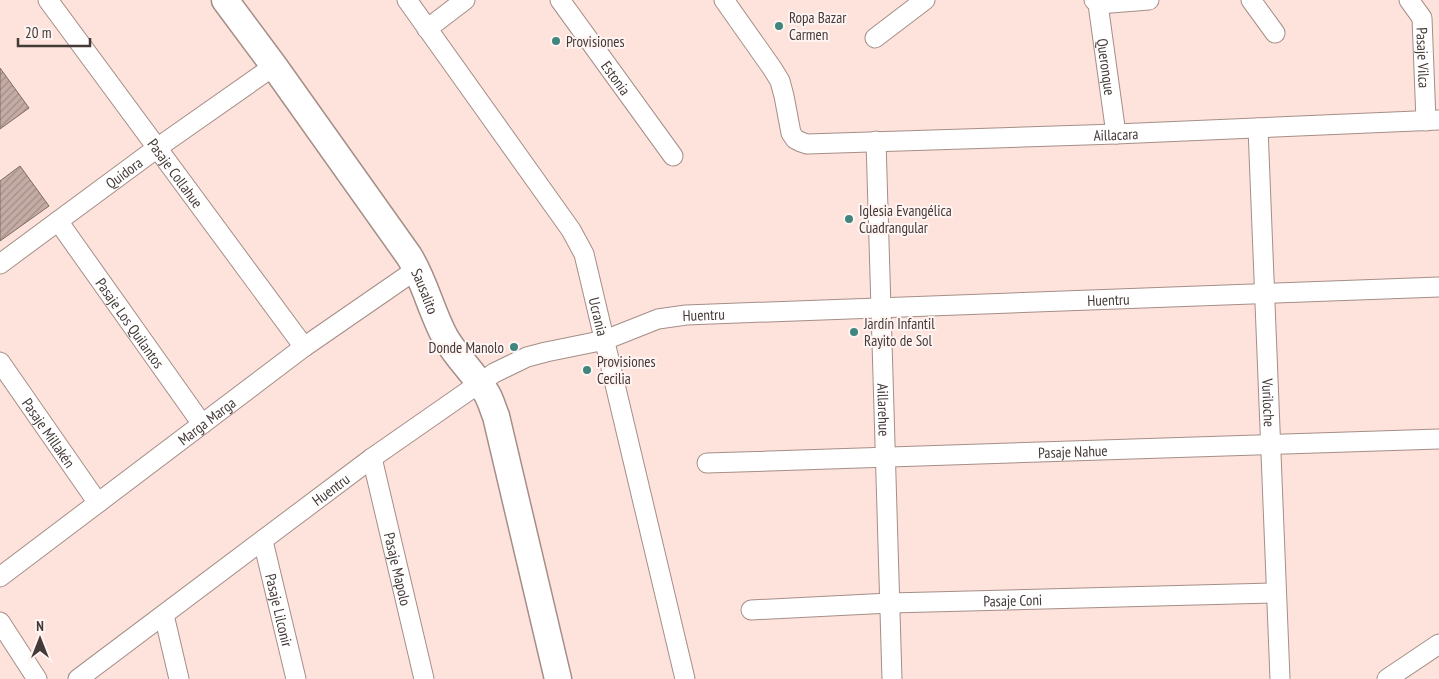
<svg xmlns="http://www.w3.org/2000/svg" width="1439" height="679" font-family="'PT Sans Narrow',sans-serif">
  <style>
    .building { fill: url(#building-hatch); stroke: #7f6962 }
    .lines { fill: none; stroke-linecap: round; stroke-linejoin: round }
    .street-casing { stroke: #a58e87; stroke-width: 21 }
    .secondary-casing { stroke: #a58e87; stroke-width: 29 }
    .street { stroke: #fff; stroke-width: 19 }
    .secondary { stroke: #fff; stroke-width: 26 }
    .poi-dot { fill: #40867f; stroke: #fff4f1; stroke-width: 2 }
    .labels { text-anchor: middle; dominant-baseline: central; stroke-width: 4; stroke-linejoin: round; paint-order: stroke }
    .poi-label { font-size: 15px; fill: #443a37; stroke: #fff4f1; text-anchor: start }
    .street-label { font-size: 15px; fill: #443a37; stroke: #fff4f1 }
  </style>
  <defs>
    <pattern id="building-hatch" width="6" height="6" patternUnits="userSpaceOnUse" patternTransform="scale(1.25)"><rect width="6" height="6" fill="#c4aca5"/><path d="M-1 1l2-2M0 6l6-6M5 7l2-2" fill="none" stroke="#a18d87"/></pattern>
  </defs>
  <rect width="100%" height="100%" fill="#fde3dc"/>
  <path class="building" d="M0,68L29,108L0,129Z
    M20,166L49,206L0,241V181Z"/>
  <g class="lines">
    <g class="street-casing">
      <g id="street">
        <path id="s1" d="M48,0L304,347"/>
        <path id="s2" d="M407,0L571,230L584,254L685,679"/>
        <path id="s3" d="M560,0L673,156"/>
        <path id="s4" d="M724,0L772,68L780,81L784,96L791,133L795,139L801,142L807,144L1116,134L1439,120"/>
        <path id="s5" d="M1094,0L1098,4L1116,134"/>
        <path d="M1251,0L1275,33"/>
        <path id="s6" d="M1409,0L1422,18L1426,121"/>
        <path d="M1098,4L1149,0"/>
        <path d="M427,29L465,0"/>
        <path d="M875,38L925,0"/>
        <path id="s7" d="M1258,128L1280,679"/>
        <path id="s8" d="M876,141L892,679"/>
        <path id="s9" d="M58,221L202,424"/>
        <path id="s10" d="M0,264L157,148L274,66"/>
        <path id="s11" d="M0,362L98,503"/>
        <path id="s12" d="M372,458L424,679"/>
        <path id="s13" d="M707,463L1439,439"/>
        <path id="s14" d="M263,541L296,679"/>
        <path id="s15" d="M0,577L304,347L417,269"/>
        <path id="s16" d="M751,610L890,603L1276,593"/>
        <path d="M164,615L179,679"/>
        <path d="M0,622L37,679"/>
        <path id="s17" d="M78,679L372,458L494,373L527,357L546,352L605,340L658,319L686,315L1439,287"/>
        <path d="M1387,679L1439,644"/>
      </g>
    </g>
    <g class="secondary-casing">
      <g id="secondary">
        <path id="s18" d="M225,0L274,66L409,256C425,282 431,311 445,337C457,358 475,374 487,394C491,401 493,409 496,416L558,679"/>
      </g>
    </g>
    <use href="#street" class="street"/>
    <use href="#secondary" class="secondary"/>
  </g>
  <g class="poi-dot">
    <circle cx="779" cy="26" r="5"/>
    <circle cx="556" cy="41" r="5"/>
    <circle cx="849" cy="219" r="5"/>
    <circle cx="854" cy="332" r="5"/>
    <circle cx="514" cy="347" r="5"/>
    <circle cx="587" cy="370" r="5"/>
  </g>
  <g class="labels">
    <g class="poi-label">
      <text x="789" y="17">Ropa Bazar<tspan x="789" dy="17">Carmen</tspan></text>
      <text x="566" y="41">Provisiones</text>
      <text x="859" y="210">Iglesia Evangélica<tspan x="859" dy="17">Cuadrangular</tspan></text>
      <text x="864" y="323">Jardín Infantil<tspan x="864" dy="17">Rayito de Sol</tspan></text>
      <text x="504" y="347" text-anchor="end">Donde Manolo</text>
      <text x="597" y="361">Provisiones<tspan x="597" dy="17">Cecilia</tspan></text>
    </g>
    <g class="street-label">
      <text stroke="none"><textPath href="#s6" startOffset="62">Pasaje Vilca</textPath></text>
      <text stroke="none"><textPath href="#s5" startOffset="69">Queronque</textPath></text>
      <text stroke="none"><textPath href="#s3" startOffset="96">Estonia</textPath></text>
      <text stroke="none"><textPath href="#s4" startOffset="481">Aillacara</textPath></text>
      <text stroke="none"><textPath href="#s10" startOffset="154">Quidora</textPath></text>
      <text stroke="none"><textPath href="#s1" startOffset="215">Pasaje Collahue</textPath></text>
      <text stroke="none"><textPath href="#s18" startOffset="354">Sausalito</textPath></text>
      <text stroke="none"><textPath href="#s17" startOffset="1141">Huentru</textPath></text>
      <text stroke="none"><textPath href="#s17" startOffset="736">Huentru</textPath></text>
      <text stroke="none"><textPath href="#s2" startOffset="374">Ucrania</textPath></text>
      <text stroke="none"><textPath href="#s9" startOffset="125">Pasaje Los Quilantos</textPath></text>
      <text stroke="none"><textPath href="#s7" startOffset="275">Vuriloche</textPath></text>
      <text stroke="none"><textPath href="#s8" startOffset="269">Aillarehue</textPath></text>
      <text stroke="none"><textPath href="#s15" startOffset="259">Marga Marga</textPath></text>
      <text stroke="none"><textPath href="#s11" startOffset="86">Pasaje Millakén</textPath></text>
      <text stroke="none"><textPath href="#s13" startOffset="366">Pasaje Nahue</textPath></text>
      <text stroke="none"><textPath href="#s17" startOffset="316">Huentru</textPath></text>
      <text stroke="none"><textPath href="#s12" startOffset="114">Pasaje Mapolo</textPath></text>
      <text stroke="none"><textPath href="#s16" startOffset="262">Pasaje Coni</textPath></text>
      <text stroke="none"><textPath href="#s14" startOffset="71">Pasaje Lilconir</textPath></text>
    </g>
  </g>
  <g transform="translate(40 639)" stroke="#fff4f1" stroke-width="4" paint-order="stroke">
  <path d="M0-4L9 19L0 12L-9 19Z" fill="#443a37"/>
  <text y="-8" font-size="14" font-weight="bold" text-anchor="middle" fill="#443a37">N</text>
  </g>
  <path d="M18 38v8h72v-8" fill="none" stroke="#443a37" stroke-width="2.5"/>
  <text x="25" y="38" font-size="15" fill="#443a37" stroke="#fff4f1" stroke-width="4" paint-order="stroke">20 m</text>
</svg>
